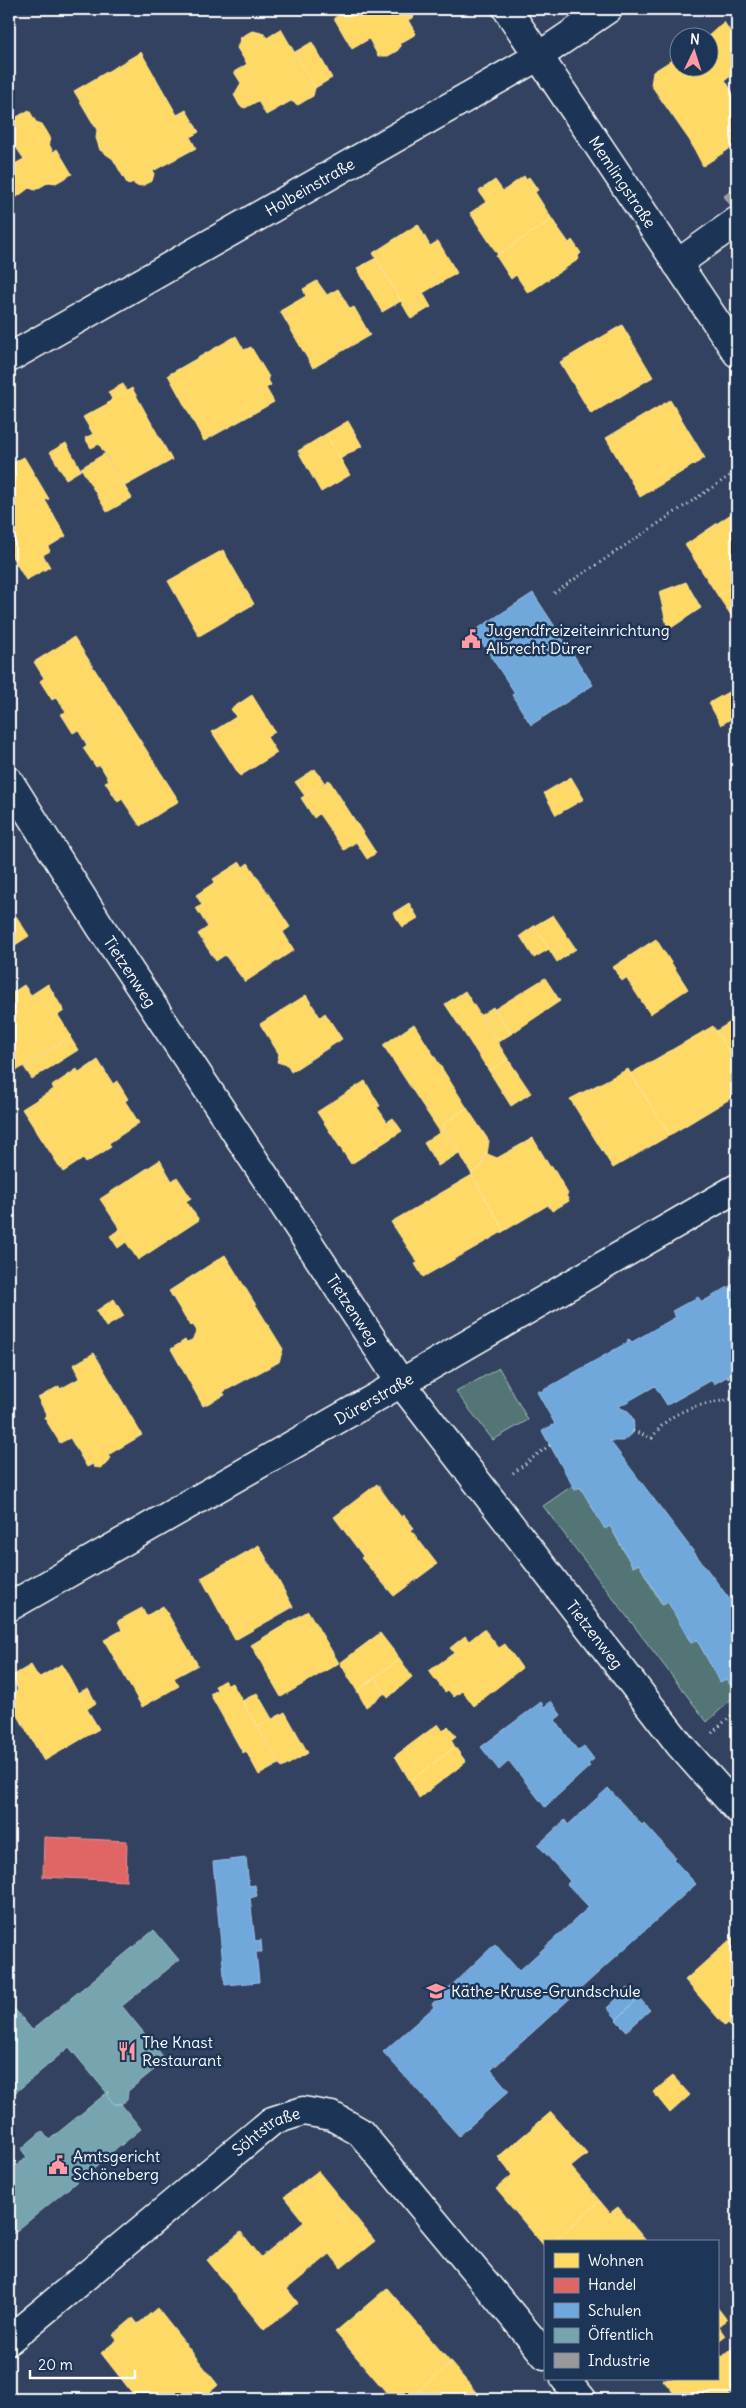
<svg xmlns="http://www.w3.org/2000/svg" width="746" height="2408" font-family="Delius,sans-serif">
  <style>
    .green { fill: #537474; stroke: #a9baba }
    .homes { fill: #ffd966; stroke: #ffe494 }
    .shops { fill: #e06666; stroke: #e99494 }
    .schools { fill: #6fa8dc; stroke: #9ac2e6 }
    .public { fill: #76a5af; stroke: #9fc0c7 }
    .industry { fill: #999; stroke: #b8b8b8 }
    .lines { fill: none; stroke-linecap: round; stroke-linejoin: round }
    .minor-casing { stroke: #fff; stroke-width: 31 }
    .path { stroke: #fff; stroke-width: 3; stroke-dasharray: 1 4; stroke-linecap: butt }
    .minor { stroke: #1d3557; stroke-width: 28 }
    .labels { text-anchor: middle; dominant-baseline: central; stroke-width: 5; stroke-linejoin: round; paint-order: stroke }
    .street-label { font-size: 16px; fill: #fff; stroke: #1d3557 }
    .poi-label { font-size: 16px; fill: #fff; stroke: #1d3557; text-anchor: start }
  </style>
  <rect width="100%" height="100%" fill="#334260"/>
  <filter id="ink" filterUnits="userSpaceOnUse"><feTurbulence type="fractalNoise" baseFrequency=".02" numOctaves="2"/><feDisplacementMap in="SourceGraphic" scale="10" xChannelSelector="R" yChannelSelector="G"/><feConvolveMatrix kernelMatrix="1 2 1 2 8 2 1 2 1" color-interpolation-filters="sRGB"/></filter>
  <g filter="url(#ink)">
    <path class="green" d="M499,1368L528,1420L493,1440L456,1392Z
      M572,1486L575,1490L580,1487L610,1526L633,1567L639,1564L662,1605L668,1602L691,1643L697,1640L720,1681L726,1679L737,1694L707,1722L543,1506Z"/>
    <path class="homes" d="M349,9H410L414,17L408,20L416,34L399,44L401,46L397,51L388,56H378L369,39L352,49L334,18Z
      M724,22L737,42V72L725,80L737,99V144L703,166L690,141L651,85L653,72L678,56V68H708V38H706Z
      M281,29L315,88L313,96L298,105L291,101L266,115L258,101L245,108L240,106L234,95L241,83L234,72L247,64L237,48L241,37L252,31L263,33L267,38Z
      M312,42L332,78L315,88L295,52Z
      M141,52L177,115L186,110L199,132L190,137L196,148L153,171L154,174L152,181L142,186L135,185L133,182L128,185L113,159L100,150L96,138L97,130L74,91Z
      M29,110L36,122L42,124L50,137L49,144L53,152L57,149L72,174L56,183L49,182L35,190L29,188L9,203V167L24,159L9,137V116L15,118Z
      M524,176L526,179L529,177L538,190L535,192L552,219L498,255L470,213L486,202L479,191L495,180L503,191Z
      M552,219L569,243L572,240L581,253L578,256L579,259L528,293L516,275L511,279L496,256Z
      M418,224L430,246L438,241L457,273L423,293L431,307L411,319L373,253Z
      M376,258L401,301L382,312L357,268Z
      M317,281L327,295L338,289L350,309L354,307L370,335L313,368L280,311L306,296L303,289Z
      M622,325L653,377L591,414L560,362Z
      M236,336L244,350L251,347L269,377L267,378L271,385L266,388L274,402L204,441L168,375Z
      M123,384L127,391L132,388L172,460L125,486L99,444L91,448L85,438L93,434L83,417L107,404L112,399L108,392Z
      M670,400L705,458L640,497L606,438Z
      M348,421L362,446L340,459L326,434Z
      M326,434L350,475L321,492L298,451Z
      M66,443L81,470L66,479L50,452Z
      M104,454L132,498L107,512L81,468Z
      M24,457L49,499L45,500L66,536L48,547L50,551L43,555L50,567L26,580L11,555L9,556V465Z
      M737,510V583L718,596L685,545Z
      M223,550L254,604L199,636L168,581Z
      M686,582L701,608L668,630L659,592Z
      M737,583V624L718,596Z
      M74,637L179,801L140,826L122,799L118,802L105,782L109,780L100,765L96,767L83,748L87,745L78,730L73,733L61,714L66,712L57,697L52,700L40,681L44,678L34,662Z
      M737,687V715L721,725L709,703Z
      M252,695L275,732L267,737L277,753L240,776L212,732L236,717L231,709Z
      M315,769L324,782L305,796L295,782Z
      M571,777L584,799L556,815L544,793Z
      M329,780L365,836L344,850L319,814L314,818L301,798Z
      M365,836L376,853L367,859L356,842Z
      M240,862L243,867L248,863L290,927L283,932L294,950L245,982L225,955L216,961L198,934L208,927L196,908L202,905L196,895L215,882L213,879Z
      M409,903L418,918L403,927L393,913Z
      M553,915L576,949L557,962L534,926Z
      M16,916L29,936L9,949V920Z
      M534,926L549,949L534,958L520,936Z
      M656,939L688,989L650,1014L626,978L622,981L613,967Z
      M545,978L560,1001L511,1034L495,1009Z
      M48,984L64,1011L58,1015L71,1036L10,1075L9,1052L13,1050L9,1043V995L24,985L31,995Z
      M465,991L508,1059L489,1071L445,1004Z
      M306,995L320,1017L325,1013L342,1039L291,1072L287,1065L277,1062L279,1054L260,1024Z
      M493,1007L511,1034L498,1042L481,1015Z
      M737,1018V1064L716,1031Z
      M414,1024L467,1108L443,1124L445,1129L440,1132L383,1045Z
      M713,1026L737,1064V1097L734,1098L733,1097L670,1135L630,1074Z
      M70,1037L78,1050L32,1079L24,1067Z
      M508,1059L531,1093L511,1106L489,1071Z
      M98,1060L113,1084L117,1081L128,1099L125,1101L139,1123L109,1143L111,1147L86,1163L83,1159L63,1172L22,1109L54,1089L52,1086L77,1069L79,1073Z
      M628,1069L670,1135L613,1168L570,1099Z
      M365,1081L380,1106L377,1107L387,1122L393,1118L402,1131L351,1164L317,1112Z
      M467,1108L489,1141L487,1154H484L482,1167L471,1173L443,1124Z
      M445,1129L459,1153L438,1166L424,1143Z
      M533,1138L550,1167L552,1166L568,1194L566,1195L569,1201L552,1211L548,1205L504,1231L471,1173L482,1167L485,1153L497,1158Z
      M160,1160L172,1181L177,1177L191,1198L186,1201L199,1220L138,1260L126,1242L118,1248L110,1236L120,1229L100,1199Z
      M472,1175L504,1231L423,1277L415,1264L418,1263L391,1222Z
      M225,1255L283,1349L279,1362L223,1392L225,1395L203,1406L171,1349L185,1340L187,1342L192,1340L197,1331L193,1325L190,1326L169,1291Z
      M114,1299L124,1316L106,1327L96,1311Z
      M94,1353L142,1435L108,1455L110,1458L108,1463L100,1468L94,1467L93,1464L87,1467L70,1438L60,1443L44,1417L47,1416L38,1398L59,1386L60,1389L80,1378L73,1365Z
      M377,1484L401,1517L404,1515L414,1528L411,1530L437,1564L394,1596L361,1558L363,1556L334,1517Z
      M259,1545L293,1607L235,1640L201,1578Z
      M163,1606L198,1665L174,1678L179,1686L142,1707L104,1640L122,1630L118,1621L142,1608L146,1616Z
      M308,1611L339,1663L281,1697L251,1645Z
      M484,1629L499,1648L505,1644L522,1668L474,1706L462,1691L454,1697L448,1690L445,1692L429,1671L454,1653L450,1648L465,1636L469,1641Z
      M380,1633L400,1659L357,1691L340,1663Z
      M400,1659L412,1677L388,1698L375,1677Z
      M62,1664L78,1693L88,1688L96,1703L87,1709L99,1729L44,1761L9,1700V1695L18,1690L12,1676L31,1665L37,1675L40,1677Z
      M375,1677L385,1693L366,1707L357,1691Z
      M225,1680L228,1685L232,1683L279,1764L259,1775L246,1751L243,1753L210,1694L217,1690L215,1686Z
      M257,1693L272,1719L258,1727L242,1701Z
      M285,1712L308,1753L282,1768L258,1727Z
      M438,1724L443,1731L448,1726L456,1736L451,1740L455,1747L410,1781L395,1756Z
      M455,1747L466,1762L419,1798L410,1781Z
      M733,1937L737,1942L736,2033L728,2023L725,2026L685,1980Z
      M673,2076L690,2095L670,2113L653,2092Z
      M551,2112L587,2154L571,2167L600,2201L553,2242H545V2247L496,2189L512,2175L498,2157Z
      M318,2171L375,2241L341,2268L330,2254L287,2289L298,2303L264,2330L207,2260L241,2232L261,2257L304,2222L284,2197Z
      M600,2201L610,2213L618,2207L647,2242H553Z
      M387,2288L451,2363L409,2399H392L335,2332Z
      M717,2307L727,2320L719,2327L725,2336L717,2342Z
      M157,2308L218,2385L202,2399H137L101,2353L117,2340L113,2335L133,2318L138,2324Z
      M737,2344V2385L728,2393L733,2399H679L662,2379H717V2350L722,2357Z
      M451,2363L482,2399H409Z"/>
    <path class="shops" d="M44,1837L127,1841L126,1881L43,1877Z"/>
    <path class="schools" d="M533,593L593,685L531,725L512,695L515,693L474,631Z
      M737,1282V1371L714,1384L712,1380L667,1405L655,1386L618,1407L628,1411L633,1419L634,1427L632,1434L624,1441H610L737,1609V1694L726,1679L720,1682L697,1640L691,1643L668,1602L663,1605L639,1564L633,1567L610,1526L605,1529L580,1487L575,1490L542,1431L555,1424L537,1392L539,1390L540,1392L628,1342L627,1340L629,1339L632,1342L676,1317L672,1311L698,1297L702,1302Z
      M551,1701L561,1715L555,1720L578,1751L584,1746L594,1759L588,1764L590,1766L545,1807L509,1761L499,1770L481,1747L541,1702L544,1707Z
      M608,1788L642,1825L644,1823L675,1857L673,1859L696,1884L491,2070L509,2091L459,2136L383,2052L434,2007L432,2004L495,1944L519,1971L589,1907L567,1884L570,1881L538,1845L565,1820L568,1825Z
      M246,1858L249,1886L255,1885L257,1896L250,1898L255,1941L261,1940L262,1952H256L259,1982L225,1985L213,1862Z
      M628,1988L638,1999L617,2019L607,2008Z
      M639,1998L650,2010L627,2031L616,2020Z"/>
    <path class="public" d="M154,1930L179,1960L122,2006L166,2060L128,2091L127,2100L121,2104H114L108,2097L109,2091L107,2093L69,2047L9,2098V2002L32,2030Z
      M109,2091L108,2097L114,2104H121L141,2129L9,2237V2153L16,2166L27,2157L21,2149L42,2131L49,2140Z"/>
    <path class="industry" d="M737,187V207L734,210L724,196Z"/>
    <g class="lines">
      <g class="minor-casing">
        <g id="minor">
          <path id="s1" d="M507,9L737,353"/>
          <path d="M677,264L737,221"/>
          <path id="s2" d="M9,358L539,56L608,9"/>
          <path id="s3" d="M9,781L100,926L401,1383L680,1745L737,1809"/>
          <path id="s4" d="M9,1607L401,1383L737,1188"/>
          <path id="s5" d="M9,2340L272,2121L303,2111L332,2116L360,2132L545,2355"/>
          <path d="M565,2379L582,2399"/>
        </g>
      </g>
      <path class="path" d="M554,593L737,471
        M728,1377L737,1395
        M633,1431L652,1438C673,1406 703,1405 737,1398
        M513,1473L550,1445
        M712,1733L737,1710"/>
      <use href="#minor" class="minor"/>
    </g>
  </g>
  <defs>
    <g id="civic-bare" transform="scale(1.5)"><path d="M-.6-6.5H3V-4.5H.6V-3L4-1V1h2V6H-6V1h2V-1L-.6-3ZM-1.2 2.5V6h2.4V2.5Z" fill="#ff9aa2" stroke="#1d3557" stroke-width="2.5" paint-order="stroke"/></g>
    <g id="school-bare" transform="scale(1.5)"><path d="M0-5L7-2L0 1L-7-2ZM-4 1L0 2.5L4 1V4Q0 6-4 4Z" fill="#ff9aa2" stroke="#1d3557" stroke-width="2.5" paint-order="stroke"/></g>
    <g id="restaurant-bare" transform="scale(1.5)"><path d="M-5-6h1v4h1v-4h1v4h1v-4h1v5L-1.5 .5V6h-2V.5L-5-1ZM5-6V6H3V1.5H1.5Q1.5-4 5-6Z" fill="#ff9aa2" stroke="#1d3557" stroke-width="2.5" paint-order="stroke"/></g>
  </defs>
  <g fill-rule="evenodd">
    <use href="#civic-bare" x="471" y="639"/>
    <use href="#school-bare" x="436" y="1991"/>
    <use href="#restaurant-bare" x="127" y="2051"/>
    <use href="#civic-bare" x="58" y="2165"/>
  </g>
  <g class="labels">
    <g class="street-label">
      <text stroke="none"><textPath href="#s1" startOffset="208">Memlingstraße</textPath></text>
      <text stroke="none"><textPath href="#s2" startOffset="346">Holbeinstraße</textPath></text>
      <text stroke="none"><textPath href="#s3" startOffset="226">Tietzenweg</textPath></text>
      <text stroke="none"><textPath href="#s3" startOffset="631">Tietzenweg</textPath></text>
      <text stroke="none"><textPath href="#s4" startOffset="420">Dürerstraße</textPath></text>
      <text stroke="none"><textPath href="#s3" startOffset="1036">Tietzenweg</textPath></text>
      <text stroke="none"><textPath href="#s5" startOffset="332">Söhtstraße</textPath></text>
    </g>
    <g class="poi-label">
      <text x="486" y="630">Jugendfreizeiteinrichtung<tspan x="486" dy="18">Albrecht Dürer</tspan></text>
      <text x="451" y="1991">Käthe-Kruse-Grundschule</text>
      <text x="142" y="2042">The Knast<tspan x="142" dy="18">Restaurant</tspan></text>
      <text x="73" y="2156">Amtsgericht<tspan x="73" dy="18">Schöneberg</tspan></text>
    </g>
  </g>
  <rect width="746" height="2408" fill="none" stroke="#1d3557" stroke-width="30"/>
  <rect x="15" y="15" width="716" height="2378" fill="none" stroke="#fff" stroke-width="2" filter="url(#ink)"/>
  <rect x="544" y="2240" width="175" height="140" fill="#1d3557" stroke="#77869a"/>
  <rect x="554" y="2253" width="25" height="15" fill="#ffd966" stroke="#77869a"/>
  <text x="588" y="2266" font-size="15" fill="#ffffff">Wohnen</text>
  <rect x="554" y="2278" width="25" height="15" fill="#e06666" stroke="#77869a"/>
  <text x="588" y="2290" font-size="15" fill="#ffffff">Handel</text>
  <rect x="554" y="2303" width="25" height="15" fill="#6fa8dc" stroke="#77869a"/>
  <text x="588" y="2316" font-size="15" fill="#ffffff">Schulen</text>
  <rect x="554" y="2328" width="25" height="15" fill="#76a5af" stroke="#77869a"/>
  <text x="588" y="2340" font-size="15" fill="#ffffff">Öffentlich</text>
  <rect x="554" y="2353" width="25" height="15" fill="#999999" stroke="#77869a"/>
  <text x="588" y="2366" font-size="15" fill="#ffffff">Industrie</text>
  <g transform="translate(694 52) rotate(4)"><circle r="24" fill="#1d3557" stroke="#77869a"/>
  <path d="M0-4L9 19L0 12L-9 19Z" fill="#ff9aa2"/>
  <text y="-8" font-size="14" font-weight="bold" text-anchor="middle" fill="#ffffff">N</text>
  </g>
  <path d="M30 2370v8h105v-8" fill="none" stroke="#ffffff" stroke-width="2.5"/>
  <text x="38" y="2370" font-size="15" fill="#ffffff" stroke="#1d3557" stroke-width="4" paint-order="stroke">20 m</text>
</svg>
